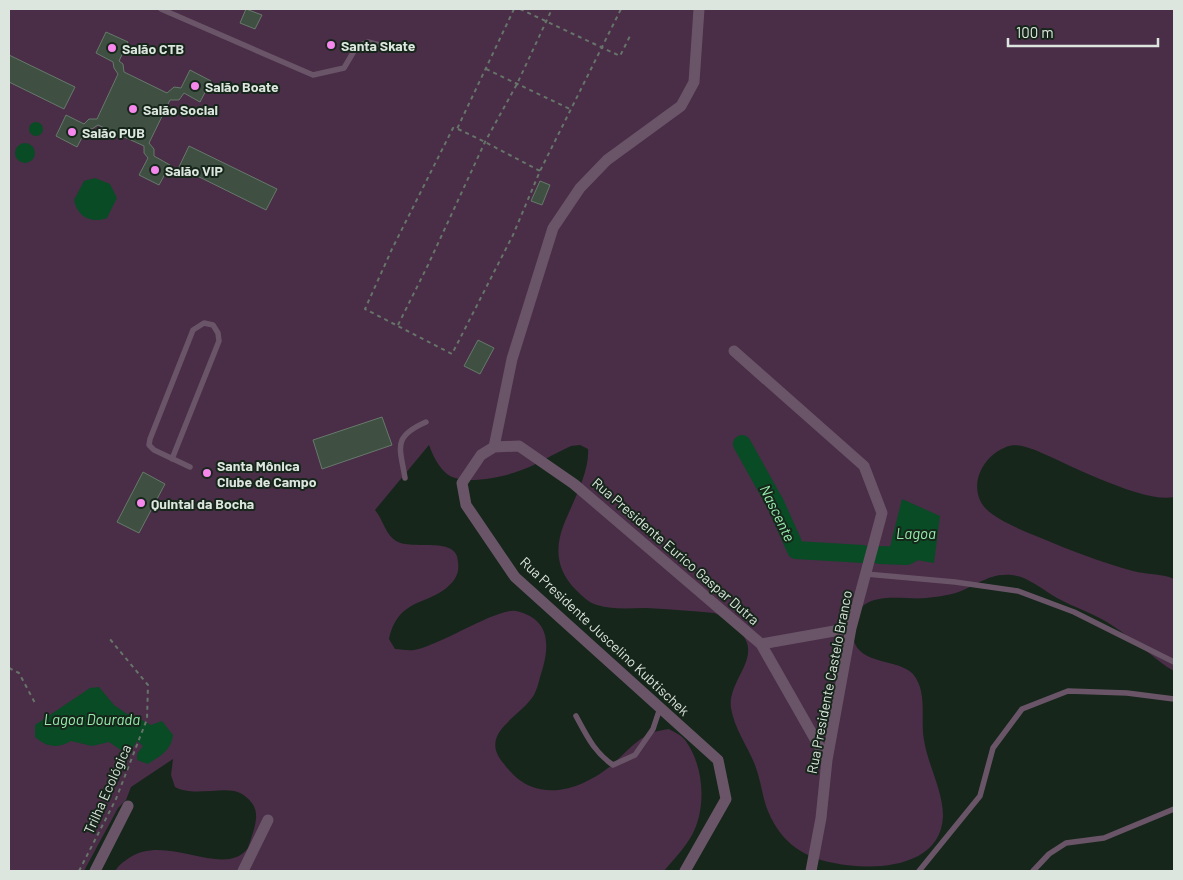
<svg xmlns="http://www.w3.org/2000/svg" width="1183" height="880" font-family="Barlow,sans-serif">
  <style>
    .green { fill: #4a2d47 }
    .water { fill: #094b25 }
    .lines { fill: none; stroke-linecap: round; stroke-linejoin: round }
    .river { stroke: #094b25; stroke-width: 18 }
    .building { fill: #3f5043; stroke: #66796a }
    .path { stroke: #667469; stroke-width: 2; stroke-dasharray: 4 4; stroke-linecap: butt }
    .service { stroke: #6a5568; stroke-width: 5.5 }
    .minor { stroke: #6a5568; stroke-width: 11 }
    .poi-dot { fill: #f688ed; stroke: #16261a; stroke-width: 2 }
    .labels { text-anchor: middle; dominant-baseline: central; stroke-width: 4; stroke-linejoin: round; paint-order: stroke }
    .poi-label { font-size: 14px; font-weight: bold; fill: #dce6de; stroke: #16261a; text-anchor: start }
    .street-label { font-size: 14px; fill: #dce6de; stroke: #16261a }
    .water-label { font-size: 15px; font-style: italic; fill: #97ecae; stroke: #16261a }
  </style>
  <rect width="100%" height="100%" fill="#16261a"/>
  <path class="green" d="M9,9H1174V497C1144,504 1066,463 1035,450C1026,447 1015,443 1006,447C978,458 965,495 992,514C1005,523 1021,530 1036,536C1067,549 1100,562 1133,571C1147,575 1161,573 1174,579V671L1167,667C1149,654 1132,638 1113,626C1096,614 1075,608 1057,598C1045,591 1034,582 1021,577C992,568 977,587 952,594C944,596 934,597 926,598C907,600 881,593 864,605C855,612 851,626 853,638C859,666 898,658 913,674C928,692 920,719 924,740C928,765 943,791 943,816C941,869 872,871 834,863C800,857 778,839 766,806C762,793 760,778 755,765C748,747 734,728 731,708C727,680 765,656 739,631C731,623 725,617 714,613C692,611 669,609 646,608C629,608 614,610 597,605C589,603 582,596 576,590C557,571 554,549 564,524C572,504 590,471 588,449L580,445L571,446C553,454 537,465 519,471C503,477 462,486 447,474C438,466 433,456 429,445L375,510C383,519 385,534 396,541C412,551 458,535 458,562C459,569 458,574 454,580C434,607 399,594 389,639L395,649C401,649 408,651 414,650C439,646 498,607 516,611C552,619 550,648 540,677C539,682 537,689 534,695C520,718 477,733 504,764C511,773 519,781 530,786C559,798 590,783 613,764C625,753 636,740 651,733C656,731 663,730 669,729C674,732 681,735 685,740C704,765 707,808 692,835C685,848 673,860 664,871H115C119,865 123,862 129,858C167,832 224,880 248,848C251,838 255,829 256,819C257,807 251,800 242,794C227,784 195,798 175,787L171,775L173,759L131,787L126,800L118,808L84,871H9Z"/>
  <path class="water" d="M29 129a7 7 0 1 1 14 0a7 7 0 1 1-14 0Z
    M15 153a10 10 0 1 1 20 0a10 10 0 1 1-20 0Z
    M95,178L110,184L117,198L107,218C92,224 77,217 74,200L84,181Z
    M902,499L940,516L934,563L888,555Z
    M99,687L114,705L127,714L135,716L151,725L162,721L173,735C171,751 160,756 148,764L137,760V754L143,746L137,741L128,755L109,742L92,746L71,741C57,749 47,747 35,737V725L90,688Z"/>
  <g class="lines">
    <path class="river" d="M742,444L776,505L796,550L863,554
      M879,555L907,556L911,554"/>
  </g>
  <path class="building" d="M246,9L262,15L255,29L240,23Z
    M106,32L128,42L119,61L123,64L124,72L167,93L174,87L181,88L190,70L211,81L200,102L184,93L179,100H170L149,143L154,149V156L170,165L159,185L139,175L148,158L144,153V146L98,125L92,129L87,128L77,147L56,136L66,115L84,124L89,119H97L118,74L114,68L113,62L96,53Z
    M9,55L75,87L64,109L9,82Z
    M189,146L277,189L266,210L179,167Z
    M540,181L550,185L542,205L531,201Z
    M478,340L494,348L480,374L464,366Z
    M382,417L392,445L322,469L313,440Z
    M143,472L165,484L139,533L117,522Z"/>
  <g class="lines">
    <path class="path" d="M514,9L457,129L453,128L392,249L365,309L452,354L513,235L540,171L621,9
      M520,9L620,56L630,36
      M486,69L572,110
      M458,129L485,142L540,171
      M398,325L428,265L485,142L517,84L552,9
      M9,668L19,673L35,703
      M79,871L116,799L147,719L148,685L109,638"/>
    <path class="service" d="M161,9L313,75L344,68L357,46L368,42L392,48
      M172,459L219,341L218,333L213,325L204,323L193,330L150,439L149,445L154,450L190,467
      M405,478C400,447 392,437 426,422
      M866,574L955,582L1018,591L1074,612L1174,662
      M576,716C587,736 594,752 613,765L635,755L653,729L660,708
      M919,871L980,796L993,748L1022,709L1068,691L1127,693L1174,699
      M1033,871L1049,854L1066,843L1104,838L1174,809"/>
    <path class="minor" d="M734,351L864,466L882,513L851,628L827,760L821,818L811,871
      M494,447L512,359L553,228L580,188L607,160L681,106L694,82L699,9
      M761,644L827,760
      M95,871L128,806
      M243,871L268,820
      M685,871L726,799L718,760L515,577L466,505L462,483L481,455L494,447L519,446L574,484L761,644L851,628"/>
  </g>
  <g class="poi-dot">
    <circle cx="331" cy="45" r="5"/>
    <circle cx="112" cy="48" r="5"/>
    <circle cx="195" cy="86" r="5"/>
    <circle cx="133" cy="109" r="5"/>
    <circle cx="72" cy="132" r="5"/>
    <circle cx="155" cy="170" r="5"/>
    <circle cx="207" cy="473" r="5"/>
    <circle cx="141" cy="503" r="5"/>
  </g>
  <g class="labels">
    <g class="poi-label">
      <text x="341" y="45">Santa Skate</text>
      <text x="122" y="48">Salão CTB</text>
      <text x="205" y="86">Salão Boate</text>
      <text x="143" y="109">Salão Social</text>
      <text x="82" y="132">Salão PUB</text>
      <text x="165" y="170">Salão VIP</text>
      <text x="217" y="465">Santa Mônica<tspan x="217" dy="16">Clube de Campo</tspan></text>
      <text x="151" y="503">Quintal da Bocha</text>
    </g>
    <g class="street-label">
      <text transform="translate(676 551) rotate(41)">Rua Presidente Eurico Gaspar Dutra</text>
      <text transform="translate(605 636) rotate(43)">Rua Presidente Juscelino Kubtischek</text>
      <text transform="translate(829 682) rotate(-79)">Rua Presidente Castelo Branco</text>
      <text transform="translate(107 789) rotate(-66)">Trilha Ecológica</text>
    </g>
    <g class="water-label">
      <text transform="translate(778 513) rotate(64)">Nascente</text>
      <text x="916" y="533">Lagoa</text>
      <text x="92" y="719">Lagoa Dourada</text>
    </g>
  </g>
  <rect width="1183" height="880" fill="none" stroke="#dce6de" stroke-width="20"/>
  <path d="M1008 38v8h150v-8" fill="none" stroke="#dce6de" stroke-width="2.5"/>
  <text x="1016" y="38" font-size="15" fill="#dce6de" stroke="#16261a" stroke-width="4" paint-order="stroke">100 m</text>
</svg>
